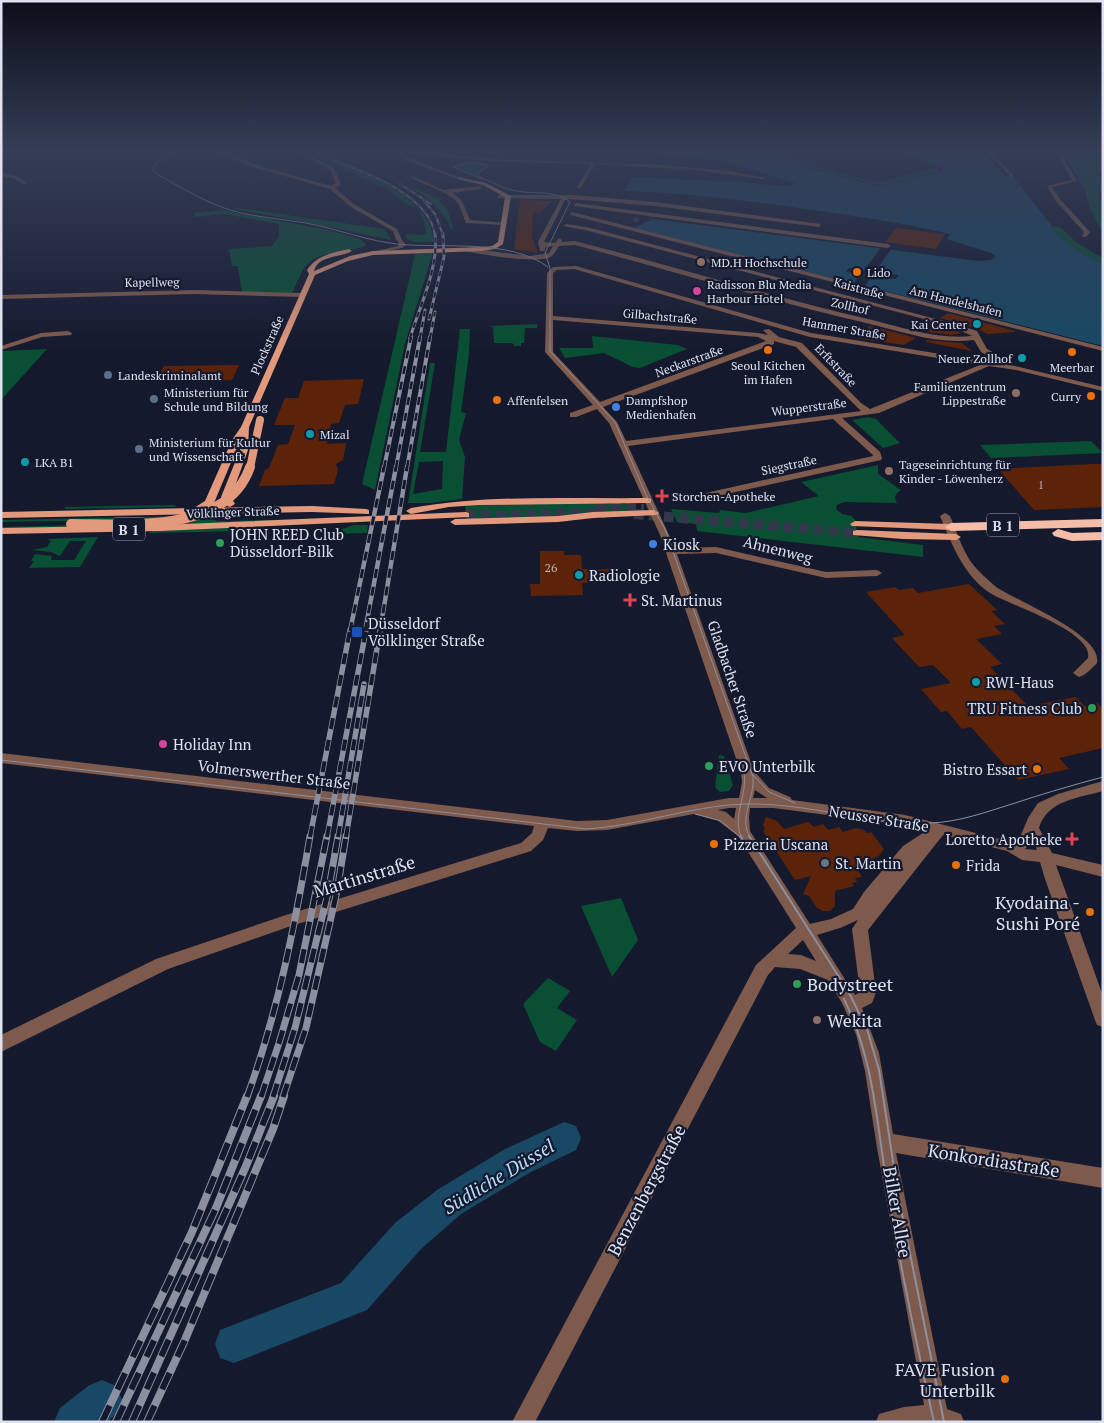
<svg xmlns="http://www.w3.org/2000/svg" width="1104" height="1423" font-family="'PT Serif',serif">
  <style>
    .green { fill: #084f33; fill-rule: evenodd }
    .water { fill: #194864 }
    .pier { fill: #15192e }
    .lines { fill: none; stroke-linecap: round; stroke-linejoin: round }
    .river { fill: #194864; fill-rule: evenodd }
    .building { fill: #5d2309 }
    .minor-tunnel { stroke: #33374b; stroke-width: 5; stroke-dasharray: 5 2.5; stroke-linecap: butt }
    .major-tunnel { stroke: #33374b; stroke-width: 10; stroke-dasharray: 10 5; stroke-linecap: butt }
    .minor { fill: #7e5a4c; fill-rule: evenodd }
    .major { fill: #e3997c; fill-rule: evenodd }
    .highway { fill: #f4bda8; fill-rule: evenodd }
    .tram-far1 { stroke: #8b8fa0; stroke-width: 1 }
    .tram { stroke: #8b8fa0; stroke-width: 2 }
    .rail-far6-casing { stroke: #8b8fa0; stroke-width: 2 }
    .rail-far5-casing { stroke: #8b8fa0; stroke-width: 3 }
    .rail-far4-casing { stroke: #8b8fa0; stroke-width: 4 }
    .rail-far3-casing { stroke: #8b8fa0; stroke-width: 4.5 }
    .rail-far2-casing { stroke: #8b8fa0; stroke-width: 5.5 }
    .rail-far1-casing { stroke: #8b8fa0; stroke-width: 7 }
    .rail-casing { stroke: #8b8fa0; stroke-width: 8 }
    .rail-far6 { stroke: #15192e; stroke-width: 1; stroke-dasharray: 4.5; stroke-linecap: butt }
    .rail-far5 { stroke: #15192e; stroke-width: 2; stroke-dasharray: 5.5; stroke-linecap: butt }
    .rail-far4 { stroke: #15192e; stroke-width: 2.5; stroke-dasharray: 8; stroke-linecap: butt }
    .rail-far3 { stroke: #15192e; stroke-width: 3; stroke-dasharray: 9; stroke-linecap: butt }
    .rail-far2 { stroke: #15192e; stroke-width: 4; stroke-dasharray: 11; stroke-linecap: butt }
    .rail-far1 { stroke: #15192e; stroke-width: 5; stroke-dasharray: 14; stroke-linecap: butt }
    .rail { stroke: #15192e; stroke-width: 6; stroke-dasharray: 18; stroke-linecap: butt }
    .major-bridge-far1 { stroke: #e3997c; stroke-width: 8 }
    .major-bridge { stroke: #e3997c; stroke-width: 10 }
    .education-dot { fill: #8d6e63; stroke: #15192e; stroke-width: 2 }
    .food-dot { fill: #e8710a; stroke: #15192e; stroke-width: 2 }
    .hotel-dot { fill: #d1479c; stroke: #15192e; stroke-width: 2 }
    .culture-dot { fill: #0f9aa8; stroke: #15192e; stroke-width: 2 }
    .service-dot { fill: #5c6f8a; stroke: #15192e; stroke-width: 2 }
    .shop-dot { fill: #3f7fe0; stroke: #15192e; stroke-width: 2 }
    .health-dot { fill: #e0444e; stroke: #15192e; stroke-width: 2 }
    .leisure-dot { fill: #2e9e5b; stroke: #15192e; stroke-width: 2 }
    .transit-dot { fill: #1a4fb4; stroke: #15192e; stroke-width: 2 }
    .worship-dot { fill: #6b7280; stroke: #15192e; stroke-width: 2 }
    .labels { text-anchor: middle; dominant-baseline: central; stroke-width: 4.5; stroke-linejoin: round; paint-order: stroke }
    .far-number-label { font-size: 11px; fill: #bdb2b6 }
    .far-poi-label { font-size: 12px; fill: #dde1f0; stroke: #15192e; text-anchor: start }
    .far-street-label { font-size: 12px; fill: #dde1f0; stroke: #15192e }
    .number-label { font-size: 12px; fill: #bdb2b6 }
    .shield { fill: #15192e; stroke: #a1a5b6; stroke-width: 1 }
    .shield-label { font-size: 14px; font-weight: bold; fill: #dde1f0 }
    .poi-label { font-size: 15px; fill: #dde1f0; stroke: #15192e; text-anchor: start }
    .street-label { font-size: 15px; fill: #dde1f0; stroke: #15192e }
    .near-street-label { font-size: 18px; fill: #dde1f0; stroke: #15192e }
    .near-poi-label { font-size: 18px; fill: #dde1f0; stroke: #15192e; text-anchor: end }
    .near-water-label { font-size: 19px; font-style: italic; fill: #b4ddf9; stroke: #15192e }
  </style>
  <rect width="100%" height="100%" fill="#15192e"/>
  <path class="green" d="M301,152H310C350,170 431,191 434,242H414L407,239L405,234L421,235L426,233L424,220L416,205L410,206L386,188L338,166Z
    M330,152L435,197C446,205 451,215 453,229H451C436,187 367,168 330,152Z
    M752,152H768L876,183L936,168L938,172L880,185L839,175L830,174L833,173Z
    M1062,152H1102L1103,170L1099,173L1098,176L1103,178V188L1098,196L1103,207V233L1090,209L1084,188Z
    M470,162L483,163L489,167L477,173L480,178L453,167L457,164Z
    M238,208L385,229L391,240L301,221L234,209Z
    M222,210L328,230L360,239L366,244L365,246C360,249 350,249 342,251C306,258 307,260 292,294L242,292L238,266H232L229,249L272,246L279,236V224L224,214L195,217L194,213Z
    M1051,227H1060L1077,243L1103,258V263C1084,256 1061,246 1051,227Z
    M433,252L405,344L375,490L362,484L415,254Z
    M537,324V328H525L524,343H521V346H515L512,343H494L493,327L488,326Z
    M460,329H470L469,354L461,412L466,413L459,440L465,457L462,499L430,503H408L430,363H435L420,452H446ZM443,461L442,489L413,494L419,462Z
    M592,336L678,345L687,349L640,368L633,367L604,353L565,358L559,348H593Z
    M47,349L1,400V351Z
    M869,417L876,419L900,443L883,448L852,420Z
    M1091,441L1103,453L991,458L980,445Z
    M878,465V474L901,490L896,494L895,498L897,503L844,502L837,505L836,509L842,514L852,516L855,520L858,537L923,545V557L697,531L696,524L677,522L671,509L719,513L720,510L746,513L819,496L801,482Z
    M576,503L626,504L631,511L562,517L466,519L465,505Z
    M176,505L175,507L66,509L64,507Z
    M182,516H206L217,521L316,519L173,526L1,529V527L127,524L128,520L1,522V520Z
    M354,525H368L367,533L328,534Z
    M243,527L246,531L148,533L153,531Z
    M98,537L80,567L29,568L34,561H31L35,554L52,556L51,560H74L86,541H70L60,556L51,552L32,550L47,547L51,541L47,539Z
    M719,755L724,756L733,785L729,791L720,792L715,787Z
    M621,898L638,940L612,977L581,906Z
    M548,978L570,991L557,1008L577,1020L556,1051L540,1042L523,1004Z"/>
  <path class="water" d="M651,152H748L877,186L943,172L941,167L900,152H982L1006,177H1013L1052,226L1051,228C1065,245 1082,255 1103,263V346L634,228L653,219L978,261L991,260L996,257L991,253L947,239L950,234C895,221 841,214 785,206C731,199 677,192 623,191L634,177L739,182L782,186H790L795,183L725,161Z"/>
  <path class="pier" d="M882,246L892,248L875,272L899,275L896,279L872,276L863,289L852,286L860,274L846,272L849,268L864,270Z"/>
  <g class="lines">
    <path class="river" d="M564,1122L576,1126L581,1138L576,1150L529,1173L461,1214L421,1249L367,1310L234,1363L220,1358L215,1344L220,1330L341,1283L395,1223L437,1190L505,1149Z
      M102,1380L116,1386L122,1400L116,1414L107,1422H54L60,1408L88,1386Z"/>
  </g>
  <path class="building" d="M520,200L552,201L540,213L533,212L532,237L538,253L514,249Z
    M896,228L945,234L936,249L885,242Z
    M948,313L1015,331V332L987,334L978,329L940,318Z
    M931,323L950,328L961,333L952,335L928,332Z
    M869,326L905,335L916,338L904,345L857,338Z
    M927,340L962,343L972,351L926,342Z
    M239,365L232,380L155,381L164,366Z
    M364,379L358,404L345,405L339,423L331,424L327,444L346,443L343,460L336,464L338,470L334,484L259,486L265,470L269,468L278,445L288,444L295,425H274L285,398H298L304,381Z
    M1093,464H1103V507L1034,510L998,469Z
    M540,551H564V555H581L582,569H617L619,583H582L583,595L531,596L530,584H540Z
    M969,584L997,610L991,611L1005,624L994,626L1002,634L976,639L1002,664L990,667L1028,706L1076,697L1085,706L1097,703L1103,709V748L1059,758L1069,769L1018,780L971,727L962,729L947,711L941,712L921,689L951,683L933,665L919,667L892,638L905,635L866,592L895,587L899,590L913,588L918,593Z
    M766,817L777,821L784,829L808,822L814,827L823,824L828,830L839,827L843,832L856,828L864,830L867,833L871,832L884,849L878,857L864,861L868,866L857,869L862,877L855,878L857,882L852,883L854,886L835,891V906L830,911H823L817,908L809,896L803,894L811,876L795,880L763,831L765,829L763,825Z"/>
  <g class="lines">
    <path class="minor-tunnel" d="M634,221L639,218"/>
    <path class="major-tunnel" d="M596,507L644,509
      M634,514L857,533
      M466,515L606,513"/>
    <path class="minor" d="M217,152H224L257,165L331,186L336,183L330,170L298,152H304L334,168L341,184L335,188L355,205L397,229L402,240L406,245L402,248L372,254V252L398,246L399,242L396,240L393,231L351,207L330,189L253,167Z
      M400,152L430,153L490,159L662,165L729,171L765,178L763,179L696,170L595,164L580,189L577,187L591,164L490,161L430,155L394,154Z
      M1056,152H1060L1077,181L1052,187L1059,198L1090,232L1086,237H1082L1084,232L1055,200L1047,186L1072,180Z
      M403,157H407L461,178L457,179L403,159Z
      M1,173L17,176L27,183L23,184L13,178L1,176Z
      M412,176L443,190L482,186L480,189L453,193L462,201L470,220L508,223L505,225L466,223C463,216 461,207 456,201C449,193 423,184 412,178Z
      M499,195H573L655,202L821,224L819,227L655,206L569,199L565,200L544,242L555,243L559,238L562,240L561,242L575,241C673,266 769,296 868,319C902,327 937,340 972,336L951,326L585,230L563,226L566,224L587,227L955,324L977,331L987,349L1008,360L1009,362L1006,364L1103,387V391L1016,370L989,366L879,413L842,418L880,452L882,458L881,460L704,499L701,498V494L873,456V455L833,419L628,446L675,548L716,547L826,572L877,570L882,573L877,576L826,578L716,553L677,554L754,771L769,788L790,797L792,800L905,815L1011,842L1020,837L1028,818L1038,803L1058,794L1103,781V791C1079,798 1047,800 1039,828L1052,853L1103,865V877L1056,865L1103,996V1027L1097,1025L1095,1020L1045,879L1040,862L1022,860L1007,851L943,835L868,930L876,992L872,1003L862,1008L879,1053L893,1134L1103,1168V1188L896,1153L947,1409L961,1414L964,1422H876L879,1414L904,1407L924,1405L877,1148L865,1071L856,1034L842,1003L828,980L800,969L775,967L768,975L535,1422H512L756,965L796,928L738,836L717,820L694,814L607,830L577,831L548,828L543,840L531,851L288,927L168,969L1,1052V1035L156,959L286,915L521,843L532,833L534,826L1,763V753L577,821L607,820L729,798H739L742,782L741,773L660,535L609,423L597,409L576,417H570V413L593,405L545,352L547,273L553,267L576,266L811,333L1002,364L981,352L974,340C937,345 901,331 866,323C768,300 672,271 575,245L559,246C557,249 555,253 552,256C541,265 480,254 464,251L466,248L530,256L549,253L553,246L546,247L544,251H540L538,242L561,199L497,198ZM574,269L810,337L980,365L870,409L861,403L802,343L779,337L769,329L763,330L768,335L758,333L553,316V273L557,270ZM553,320L758,337L766,341L600,402L553,352ZM774,341L796,347L861,411L626,441L617,422L603,407L774,344ZM755,790L767,798H753ZM729,808H736L734,819L726,812L718,810ZM750,808H773L905,825L926,831L903,846L864,892L853,909L831,919L810,924L750,831L749,817ZM1033,841L1037,850L1025,849ZM858,920L852,929L860,992L855,995L817,935L840,928ZM803,940L816,961L801,955L788,954Z
      M576,203L888,244L891,246L888,248L574,206Z
      M572,212L1103,347V351L570,215Z
      M195,290L303,293L306,295L303,297L195,294L1,299V295Z
      M68,331L72,333L71,335L42,337L1,350V346L41,333Z
      M945,513L950,516C956,530 962,549 971,562C977,570 987,579 995,586C1009,598 1104,634 1097,663C1092,668 1086,675 1079,677L1073,673L1088,658C1094,631 1009,605 990,593C963,575 952,544 940,516Z"/>
    <path class="major" d="M459,177L486,183L511,196L503,244L495,249L481,251L373,255L348,261L315,275L249,427L248,450L231,497L235,504L230,507L227,506L221,497L240,450V441L214,503L208,508L312,506L366,509L369,510V514L312,512L1,518V512L194,508L205,501L232,440L241,427L309,274L307,270C317,255 332,253 349,249L352,251C340,258 318,255 314,271L350,256L373,251L481,247L492,246L498,242L505,197L483,185L457,179Z
      M648,498L651,499V503L478,505L449,507L411,514L406,511L411,508C489,494 569,499 648,498Z
      M654,510L659,513L657,515L593,518L558,522L455,525L450,522L455,519L558,516L593,512Z
      M466,512L469,513V517L160,531L1,534V528L160,525Z
      M855,521L951,524L956,527L951,530L852,526L850,524Z
      M857,530L956,534L961,537L956,540L903,539L853,535V531Z"/>
    <path class="highway" d="M1103,519V527L951,531L945,527L951,523Z
      M1058,529L1072,533L1103,532V540L1072,541L1054,536L1052,533Z"/>
    <path class="tram-far1" d="M175,152L156,163L153,169L155,173C179,186 204,202 230,210C257,218 287,219 316,225C342,231 370,241 397,244C443,249 509,238 548,267
      M480,172L477,174L480,177C492,182 504,189 517,191C536,195 554,189 570,202L545,253L550,268V351L615,422L646,495L665,529L753,777C755,798 738,818 750,837
      M480,172L489,165L470,162L453,167L482,179
      M1,760L586,829C639,826 690,806 743,804C806,802 868,825 931,823C959,822 986,812 1012,804C1042,794 1073,785 1103,777
      M753,775L769,792L795,803
      M695,814L721,821L740,837
      M741,837C732,815 748,795 744,772"/>
    <path class="tram" d="M741,836L743,841
      M749,836L848,991L867,1029L879,1070L898,1194L944,1422
      M844,999C873,1058 876,1116 886,1179C899,1261 916,1342 934,1422"/>
    <g class="rail-far6-casing">
      <path id="rail-far6" d="M313,152C349,167 429,190 435,235
        M989,152L1012,176
        M400,184L431,204
        M424,201L435,214L443,235"/>
    </g>
    <g class="rail-far5-casing">
      <path id="rail-far5" d="M429,319L444,257L443,234
        M410,338C420,305 439,268 435,234
        M420,338L425,310
        M430,338L435,312"/>
    </g>
    <g class="rail-far4-casing">
      <path id="rail-far4" d="M384,468L411,337
        M396,468L420,337
        M407,468L430,337"/>
    </g>
    <g class="rail-far3-casing">
      <path id="rail-far3" d="M350,631L384,467
        M365,631L396,467
        M380,631L407,467"/>
    </g>
    <g class="rail-far2-casing">
      <path id="rail-far2" d="M310,837L350,630
        M327,837L366,630
        M338,837L364,684
        M346,837L380,630"/>
    </g>
    <g class="rail-far1-casing">
      <path id="rail-far1" d="M247,1097C278,1012 295,925 310,836
        M261,1097L279,1043L299,975L327,836
        M273,1097L295,1028L328,893L338,836
        M283,1097L306,1028L337,891L346,836"/>
    </g>
    <g class="rail-casing">
      <path id="rail" d="M102,1422L192,1232L247,1096
        M116,1422L216,1208L261,1096
        M132,1422L246,1166L274,1096
        M147,1422L184,1342L273,1129L284,1096"/>
    </g>
    <use href="#rail-far6" class="rail-far6"/>
    <use href="#rail-far5" class="rail-far5"/>
    <use href="#rail-far4" class="rail-far4"/>
    <use href="#rail-far3" class="rail-far3"/>
    <use href="#rail-far2" class="rail-far2"/>
    <use href="#rail-far1" class="rail-far1"/>
    <use href="#rail" class="rail"/>
    <path class="major-bridge-far1" d="M250,468L260,420"/>
    <path class="major-bridge" d="M71,524C129,524 227,534 250,467"/>
  </g>
  <linearGradient id="sky" x2="0" y2="1"><stop stop-color="#0c0e19"/><stop offset="0.43" stop-color="#353e57"/><stop offset="1" stop-color="#353e57" stop-opacity="0"/></linearGradient>
  <rect width="1104" height="351" fill="url(#sky)"/>
  <g class="education-dot">
    <circle cx="701" cy="262" r="5"/>
    <circle cx="1016" cy="393" r="5"/>
    <circle cx="889" cy="471" r="5"/>
    <circle cx="817" cy="1020" r="5"/>
  </g>
  <g class="food-dot">
    <circle cx="857" cy="272" r="5"/>
    <circle cx="768" cy="350" r="5"/>
    <circle cx="1072" cy="352" r="5"/>
    <circle cx="1091" cy="396" r="5"/>
    <circle cx="497" cy="400" r="5"/>
    <circle cx="1037" cy="769" r="5"/>
    <circle cx="714" cy="844" r="5"/>
    <circle cx="956" cy="865" r="5"/>
    <circle cx="1090" cy="912" r="5"/>
    <circle cx="1005" cy="1379" r="5"/>
  </g>
  <g class="hotel-dot">
    <circle cx="697" cy="291" r="5"/>
    <circle cx="163" cy="744" r="5"/>
  </g>
  <g class="culture-dot">
    <circle cx="977" cy="324" r="5"/>
    <circle cx="1022" cy="358" r="5"/>
    <circle cx="310" cy="434" r="5"/>
    <circle cx="25" cy="462" r="5"/>
    <circle cx="579" cy="575" r="5"/>
    <circle cx="976" cy="682" r="5"/>
  </g>
  <g class="service-dot">
    <circle cx="108" cy="375" r="5"/>
    <circle cx="154" cy="399" r="5"/>
    <circle cx="139" cy="449" r="5"/>
  </g>
  <g class="shop-dot">
    <circle cx="616" cy="407" r="5"/>
    <circle cx="653" cy="544" r="5"/>
  </g>
  <g class="health-dot">
    <path d="M659.5 488.5h5v5h5v5h-5v5h-5v-5h-5v-5h5z"/>
    <path d="M627.5 592.5h5v5h5v5h-5v5h-5v-5h-5v-5h5z"/>
    <path d="M1069.5 831.5h5v5h5v5h-5v5h-5v-5h-5v-5h5z"/>
  </g>
  <g class="leisure-dot">
    <circle cx="220" cy="543" r="5"/>
    <circle cx="1092" cy="708" r="5"/>
    <circle cx="709" cy="766" r="5"/>
    <circle cx="797" cy="984" r="5"/>
  </g>
  <rect class="transit-dot" x="351" y="626" width="12" height="12" rx="2.5"/>
  <circle class="worship-dot" cx="825" cy="863" r="5"/>
  <g class="labels">
    <g class="far-number-label">
      <text x="1041" y="485">1</text>
    </g>
    <g class="far-poi-label">
      <text x="711" y="262">MD.H Hochschule</text>
      <text x="867" y="272">Lido</text>
      <text x="707" y="284">Radisson Blu Media<tspan x="707" dy="14">Harbour Hotel</tspan></text>
      <text x="967" y="324" text-anchor="end">Kai Center</text>
      <text x="1012" y="358" text-anchor="end">Neuer Zollhof</text>
      <text x="768" y="365" text-anchor="middle">Seoul Kitchen<tspan x="768" dy="14">im Hafen</tspan></text>
      <text x="1072" y="367" text-anchor="middle">Meerbar</text>
      <text x="118" y="375">Landeskriminalamt</text>
      <text x="1006" y="386" text-anchor="end">Familienzentrum<tspan x="1006" dy="14">Lippestraße</tspan></text>
      <text x="164" y="392">Ministerium für<tspan x="164" dy="14">Schule und Bildung</tspan></text>
      <text x="1081" y="396" text-anchor="end">Curry</text>
      <text x="507" y="400">Affenfelsen</text>
      <text x="626" y="400">Dampfshop<tspan x="626" dy="14">Medienhafen</tspan></text>
      <text x="320" y="434">Mizal</text>
      <text x="149" y="442">Ministerium für Kultur<tspan x="149" dy="14">und Wissenschaft</tspan></text>
      <text x="35" y="462">LKA B1</text>
      <text x="899" y="464">Tageseinrichtung für<tspan x="899" dy="14">Kinder - Löwenherz</tspan></text>
      <text x="672" y="496">Storchen-Apotheke</text>
    </g>
    <g class="far-street-label">
      <text transform="translate(152 282) rotate(-1)">Kapellweg</text>
      <text transform="translate(859 288) rotate(15)">Kaistraße</text>
      <text transform="translate(956 301) rotate(14)">Am Handelshafen</text>
      <text transform="translate(850 306) rotate(13)">Zollhof</text>
      <text transform="translate(660 316) rotate(5)">Gilbachstraße</text>
      <text transform="translate(844 328) rotate(10)">Hammer Straße</text>
      <text transform="translate(267 345) rotate(-66)">Plockstraße</text>
      <text transform="translate(689 361) rotate(-20)">Neckarstraße</text>
      <text transform="translate(836 365) rotate(46)">Erftstraße</text>
      <text transform="translate(809 407) rotate(-7)">Wupperstraße</text>
      <text transform="translate(789 465) rotate(-12)">Siegstraße</text>
      <text transform="translate(233 512) rotate(-2)">Völklinger Straße</text>
    </g>
    <g class="number-label">
      <text x="551" y="567">26</text>
    </g>
    <g class="shield">
      <rect x="987" y="513.5" width="32" height="23" rx="4"/>
      <rect x="113" y="517.5" width="32" height="23" rx="4"/>
    </g>
    <g class="shield-label">
      <text x="1003" y="525">B 1</text>
      <text x="129" y="529">B 1</text>
    </g>
    <g class="poi-label">
      <text x="230" y="534">JOHN REED Club<tspan x="230" dy="17">Düsseldorf-Bilk</tspan></text>
      <text x="663" y="544">Kiosk</text>
      <text x="589" y="575">Radiologie</text>
      <text x="641" y="600">St. Martinus</text>
      <text x="368" y="623">Düsseldorf<tspan x="368" dy="17">Völklinger Straße</tspan></text>
      <text x="986" y="682">RWI-Haus</text>
      <text x="1082" y="708" text-anchor="end">TRU Fitness Club</text>
      <text x="173" y="744">Holiday Inn</text>
      <text x="719" y="766">EVO Unterbilk</text>
      <text x="1027" y="769" text-anchor="end">Bistro Essart</text>
      <text x="1062" y="839" text-anchor="end">Loretto Apotheke</text>
      <text x="724" y="844">Pizzeria Uscana</text>
      <text x="835" y="863">St. Martin</text>
      <text x="966" y="865">Frida</text>
    </g>
    <g class="street-label">
      <text transform="translate(778 549) rotate(14)">Ahnenweg</text>
      <text transform="translate(733 679) rotate(71)">Gladbacher Straße</text>
      <text transform="translate(274 774) rotate(7)">Volmerswerther Straße</text>
      <text transform="translate(879 818) rotate(9)">Neusser Straße</text>
    </g>
    <g class="near-street-label">
      <text transform="translate(364 876) rotate(-17)">Martinstraße</text>
      <text transform="translate(994 1160) rotate(9)">Konkordiastraße</text>
      <text transform="translate(646 1190) rotate(-62)">Benzenbergstraße</text>
      <text transform="translate(898 1212) rotate(80)">Bilker Allee</text>
    </g>
    <g class="near-poi-label">
      <text x="1080" y="902">Kyodaina -<tspan x="1080" dy="21">Sushi Poré</tspan></text>
      <text x="807" y="984" text-anchor="start">Bodystreet</text>
      <text x="827" y="1020" text-anchor="start">Wekita</text>
      <text x="995" y="1369">FAVE Fusion<tspan x="995" dy="21">Unterbilk</tspan></text>
    </g>
    <g class="near-water-label">
      <text transform="translate(498 1176) rotate(-31)">Südliche Düssel</text>
    </g>
  </g>
  <rect width="1104" height="1423" fill="none" stroke="#dde1f0" stroke-width="5"/>
</svg>
